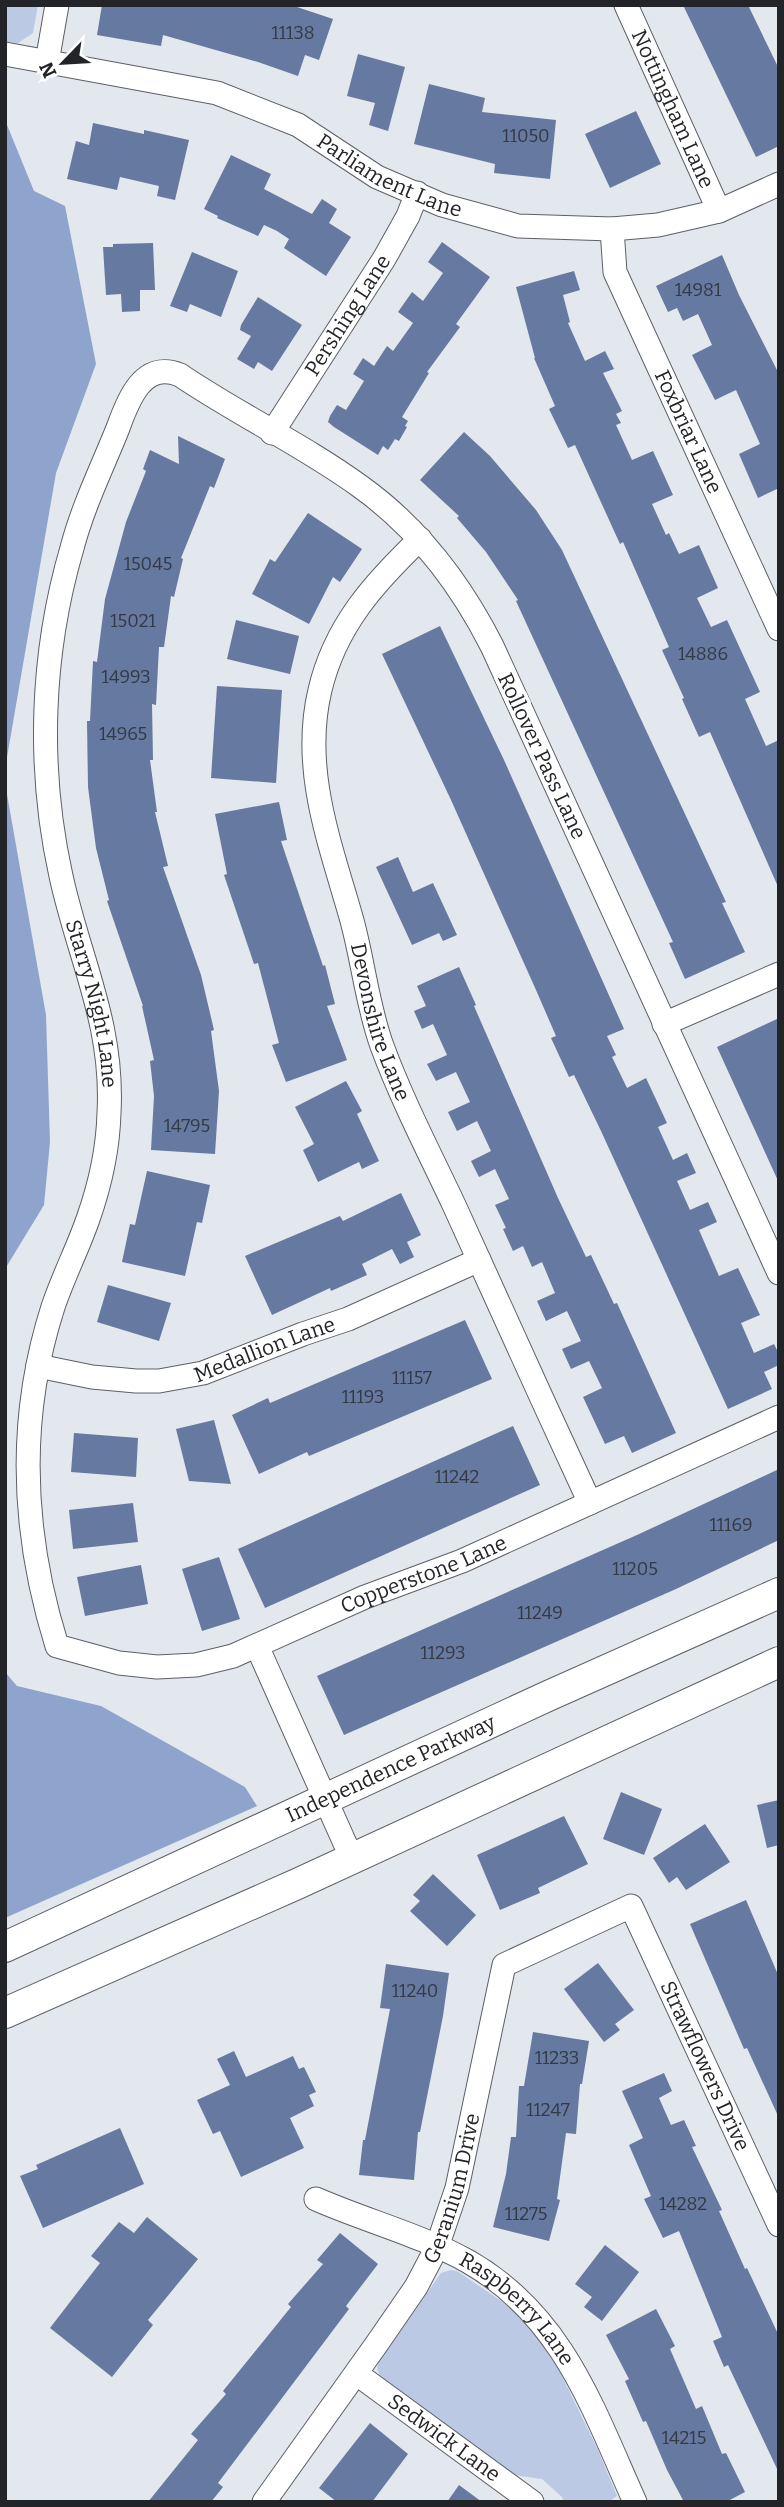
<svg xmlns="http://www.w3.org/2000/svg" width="784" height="2507" font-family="Bitter,serif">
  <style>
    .green { fill: #bbc9e5 }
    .forest { fill: #8fa4cd }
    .building { fill: #6679a0 }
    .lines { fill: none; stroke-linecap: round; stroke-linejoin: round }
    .minor-casing { stroke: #5c6066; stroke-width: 25 }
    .major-casing { stroke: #5c6066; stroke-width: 32 }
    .minor { stroke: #fff; stroke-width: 23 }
    .major { stroke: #fff; stroke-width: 30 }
    .labels { text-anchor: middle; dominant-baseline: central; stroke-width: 7; stroke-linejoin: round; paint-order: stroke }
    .number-label { font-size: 18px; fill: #343945 }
    .street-label { font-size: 21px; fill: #232427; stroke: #fff }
  </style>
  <rect width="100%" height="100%" fill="#e3e7ee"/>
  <path class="green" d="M5,5H38L33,33L18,43L5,42Z
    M451,2270L457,2271L510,2307L541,2343L558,2368L598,2450L617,2496L608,2502H564L562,2497L542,2479L514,2475L436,2420L406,2395L381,2379L377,2368L379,2362L441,2273Z"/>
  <path class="forest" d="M5,120L34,191L65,206L96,364L56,473L5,769Z
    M5,783L46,1015L50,1142L44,1205L5,1269Z
    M5,1672L17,1686L101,1706L245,1787L257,1806L5,1918Z"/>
  <path class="building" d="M102,5H291L333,19L319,60L305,55L298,76L258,62L163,35L161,46L97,35Z
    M683,5H748L779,69V146L756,157Z
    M358,54L405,67L388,131L369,125L375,103L347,96Z
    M429,84L485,98L482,112L556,120L550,179L494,173L495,164L414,144Z
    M636,111L661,164L610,188L585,134Z
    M93,123L144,134V130L189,140L175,200L157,196L159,186L120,177L117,190L67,179L76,141L89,145Z
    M231,155L271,174L264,189L312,214L322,199L337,209L329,223L351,237L326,276L284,248L289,239L277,231L264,225L258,236L217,218L218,216L204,209Z
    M442,242L490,277L456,324L460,327L427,372L429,373L402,417L408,421L405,426L407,427L399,441L395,439L388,450L383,446L378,455L334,427L328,422L330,416L337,405L346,410L364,381L353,374L363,358L374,366L387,346L393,351L413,323L398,312L412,292L423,301L443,273L428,262Z
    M153,243L155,290H140V311L122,312L121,294L106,295L103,247H113V244Z
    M192,252L238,271L221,317L190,304L187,312L170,306Z
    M722,255L739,295L779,374V488L758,498L739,454L760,444L736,390L715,400L692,355L712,345L698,314L683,321L677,308L668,312L656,286Z
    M574,271L580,290L563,295L570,322L568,323L585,361L605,351L614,369L603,373L622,411L616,414L621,423L616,425L632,460L653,451L673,495L652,504L666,535L669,533L679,554L699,545L718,588L697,598L711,627L727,620L760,692L745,699L766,746L779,740V889L710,732L699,737L682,699L684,698L662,650L669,647L623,542L620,544L575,445L568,448L549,409L555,406L534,358H535L516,287Z
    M258,297L302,325L272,371L258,362L254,369L237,359L251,336L240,330L241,325Z
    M464,432L490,456L536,510L562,550L726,902L722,903L745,952L685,979L669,943L673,942L516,601L518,600L486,552L457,518L459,516L420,480Z
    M178,436L225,459L214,488L210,486L181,558L183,559L174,597L171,596L164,647H159L156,705L152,704L153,760H150L157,812H155L168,866L163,867L201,975L214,1030L211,1031L219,1091L215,1154L151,1150L154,1096L150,1061L154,1060L142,1006H143L107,901L109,900L96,848L88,787L87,721H90L93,661L97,662L105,599L126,522L146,471L143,469L150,450L179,464Z
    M308,513L362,549L340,582L333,577L309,624L252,594L270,559L275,562Z
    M236,620L299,636L290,674L227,659Z
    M440,626L504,760L624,1029L607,1036L616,1055L612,1057L627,1088L646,1078L667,1123L658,1127L673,1160L687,1153L696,1173L677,1181L690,1210L708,1202L717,1222L699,1230L719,1276L738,1268L760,1315L741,1323L754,1353L774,1344L779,1354V1365L764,1372L772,1389L728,1409L601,1131L574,1075L569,1077L551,1038L556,1036L536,990L451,800L382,654Z
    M217,686L282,690L276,783L211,778Z
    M279,802L287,840L281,841L323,966L325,965L335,1004L327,1006L347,1060L286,1082L272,1045L279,1043L258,963L254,964L224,875L227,874L215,814Z
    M398,857L413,892L433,883L457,935L443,941L439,933L412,945L376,867Z
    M459,967L476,1005L474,1006L558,1198L586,1257L591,1255L614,1304L617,1303L676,1433L632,1453L624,1436L605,1444L583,1397L602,1388L589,1361L571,1369L562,1349L581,1341L567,1311L546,1321L537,1301L555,1293L542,1262L532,1267L523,1246L513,1251L503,1229L506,1228L495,1205L509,1199L495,1169L479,1177L471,1161L491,1151L477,1121L457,1131L448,1112L470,1102L456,1072L436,1081L427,1064L447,1055L433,1024L422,1029L414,1011L426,1006L417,986Z
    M779,1018V1183L717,1047Z
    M346,1081L362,1111L357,1114L379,1161L362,1169L359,1162L318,1182L303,1150L314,1144L295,1107Z
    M147,1171L210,1185L202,1223L197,1222L185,1276L122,1262L130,1224L135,1225Z
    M401,1193L421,1235L407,1242L414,1257L400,1264L392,1249L362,1264L367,1275L331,1291L330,1288L272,1315L245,1256L340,1216L343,1221Z
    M108,1285L171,1303L159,1341L97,1322Z
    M465,1320L492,1379L309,1456L307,1452L259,1474L232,1415L268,1398L270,1403Z
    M214,1420L231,1484L189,1481L176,1429Z
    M513,1426L540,1485L265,1608L238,1549Z
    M74,1433L138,1438L136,1477L71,1472Z
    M779,1469V1540L676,1589L344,1735L317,1676L637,1535Z
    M133,1503L138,1542L73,1549L69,1510Z
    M219,1557L240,1619L202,1631L182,1569Z
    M141,1565L148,1604L85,1616L77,1577Z
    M621,1792L662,1809L644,1855L603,1839Z
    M779,1800V1845L767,1848L757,1805Z
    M564,1816L588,1864L538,1888L540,1893L500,1910L477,1855Z
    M705,1824L730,1862L686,1890L677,1877L669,1883L653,1858Z
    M433,1874L476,1915L447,1946L410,1911L420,1901L413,1895Z
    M746,1900L779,1977V2118L747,2048L744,2049L690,1924Z
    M598,1963L634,2010L615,2024L620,2030L604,2042L564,1989Z
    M386,1964L449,1973L443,2016L420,2132H418L414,2180L359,2175L363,2140H365L390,2009L380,2008Z
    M533,2032L589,2041L582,2084H580L576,2134L566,2133L557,2199L560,2200L549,2241L493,2227L506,2174L511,2137H516L519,2086H524Z
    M234,2051L246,2077L293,2056L299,2069L304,2067L316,2092L309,2095L314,2106L290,2118L304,2148L241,2177L220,2131L213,2134L197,2100L230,2085L217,2059Z
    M664,2073L672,2091L659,2098L671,2125L684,2120L696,2146L692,2147L722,2210L719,2211L745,2269L747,2268L779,2336V2473L728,2365L724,2367L713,2341L722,2337L679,2231L663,2238L644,2199L651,2196L629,2145L643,2138L622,2091Z
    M120,2128L144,2184L43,2228L20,2176L38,2169L36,2165Z
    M147,2217L198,2259L148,2320L153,2325L112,2377L50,2328L100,2263L91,2256L119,2222L134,2233Z
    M340,2233L378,2264L346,2306L349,2309L218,2483L223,2487L211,2502H148L198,2440L191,2434L226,2394L223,2391L291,2307L288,2304L323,2264L317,2260Z
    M605,2245L639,2272L602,2321L584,2307L592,2297L575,2284Z
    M656,2309L675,2346L670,2349L696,2409L702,2406L722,2454L726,2453L745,2492L726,2502H684L667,2470L646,2421L643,2422L625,2381L629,2379L606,2335Z
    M370,2423L408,2454L372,2502H337L319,2488Z
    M459,2485L482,2502H447Z"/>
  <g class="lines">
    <g class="minor-casing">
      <g id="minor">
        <path id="s1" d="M626,5L719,211"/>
        <path id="s2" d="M5,54L217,93L298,125L377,177L442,205L518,226L612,229L658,225L719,211L779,184"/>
        <path d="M47,62L57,5"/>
        <path id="s3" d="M612,229L615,272L779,629"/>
        <path id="s4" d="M272,433L384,259L408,216L417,193"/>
        <path id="s5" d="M420,539C374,583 335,626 320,690C301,769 330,843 351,917C363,959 367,1005 382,1046C402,1100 429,1152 454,1205C499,1304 544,1404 590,1503"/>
        <path d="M664,1024L779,974"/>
        <path id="s6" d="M779,1273L492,646C460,583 418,528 361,487C305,446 239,415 180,375C143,360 128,400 118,428C102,468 83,506 72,548C41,654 37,768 61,876C79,959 114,1024 109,1113C108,1149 100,1185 88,1219C78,1248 63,1277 53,1307C17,1419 22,1534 57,1646L119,1663L157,1667L196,1665L233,1656L365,1597L462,1561L779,1417"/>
        <path id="s7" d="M38,1366L92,1377L136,1381H159L203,1373L303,1334L348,1319L479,1260"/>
        <path d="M257,1646L352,1859"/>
        <path id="s8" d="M316,2199C366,2221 421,2235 469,2262C563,2316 593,2409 635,2502"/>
        <path id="s9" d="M357,2374L532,2502"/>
        <path id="s10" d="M264,2502L376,2345L416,2287L437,2247L457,2188L504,1965L631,1906L779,2225"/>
      </g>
    </g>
    <g class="major-casing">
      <g id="major">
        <path id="s11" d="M5,1947L548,1696L779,1593"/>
        <path d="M5,2013L297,1884L779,1662"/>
      </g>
    </g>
    <use href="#minor" class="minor"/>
    <use href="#major" class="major"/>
  </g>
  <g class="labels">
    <g class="number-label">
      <text x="293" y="33">11138</text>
      <text x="526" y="136">11050</text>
      <text x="698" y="290">14981</text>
      <text x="148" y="564">15045</text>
      <text x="133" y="621">15021</text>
      <text x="703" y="654">14886</text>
      <text x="126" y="677">14993</text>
      <text x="123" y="734">14965</text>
      <text x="187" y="1126">14795</text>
      <text x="412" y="1378">11157</text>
      <text x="363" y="1397">11193</text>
      <text x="457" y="1477">11242</text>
      <text x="731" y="1525">11169</text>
      <text x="635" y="1569">11205</text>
      <text x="540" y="1613">11249</text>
      <text x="443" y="1653">11293</text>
      <text x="415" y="1991">11240</text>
      <text x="557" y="2058">11233</text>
      <text x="548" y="2110">11247</text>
      <text x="683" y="2204">14282</text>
      <text x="526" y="2214">11275</text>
      <text x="684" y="2438">14215</text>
    </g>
    <g class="street-label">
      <text stroke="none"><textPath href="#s1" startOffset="114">Nottingham Lane</textPath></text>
      <text stroke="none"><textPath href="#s2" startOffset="408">Parliament Lane</textPath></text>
      <text stroke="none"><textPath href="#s4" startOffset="140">Pershing Lane</textPath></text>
      <text stroke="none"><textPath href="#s3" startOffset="219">Foxbriar Lane</textPath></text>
      <text transform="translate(542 756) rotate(65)">Rollover Pass Lane</text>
      <text stroke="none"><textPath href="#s6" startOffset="1796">Starry Night Lane</textPath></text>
      <text stroke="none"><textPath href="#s5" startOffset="525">Devonshire Lane</textPath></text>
      <text stroke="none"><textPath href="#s7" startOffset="233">Medallion Lane</textPath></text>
      <text stroke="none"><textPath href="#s6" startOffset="2842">Copperstone Lane</textPath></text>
      <text stroke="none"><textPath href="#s11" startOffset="425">Independence Parkway</textPath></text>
      <text stroke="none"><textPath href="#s10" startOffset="915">Strawflowers Drive</textPath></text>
      <text stroke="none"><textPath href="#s10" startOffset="369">Geranium Drive</textPath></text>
      <text stroke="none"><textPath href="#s8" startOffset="233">Raspberry Lane</textPath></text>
      <text stroke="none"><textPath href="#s9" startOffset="108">Sedwick Lane</textPath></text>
    </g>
  </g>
  <rect width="784" height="2507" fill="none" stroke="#232427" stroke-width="14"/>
  <g transform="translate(63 63) rotate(245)" stroke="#ffffff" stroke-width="5" paint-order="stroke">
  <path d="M0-5L12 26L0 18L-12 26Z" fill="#232427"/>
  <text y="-10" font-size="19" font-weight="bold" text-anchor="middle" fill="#232427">N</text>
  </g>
</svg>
